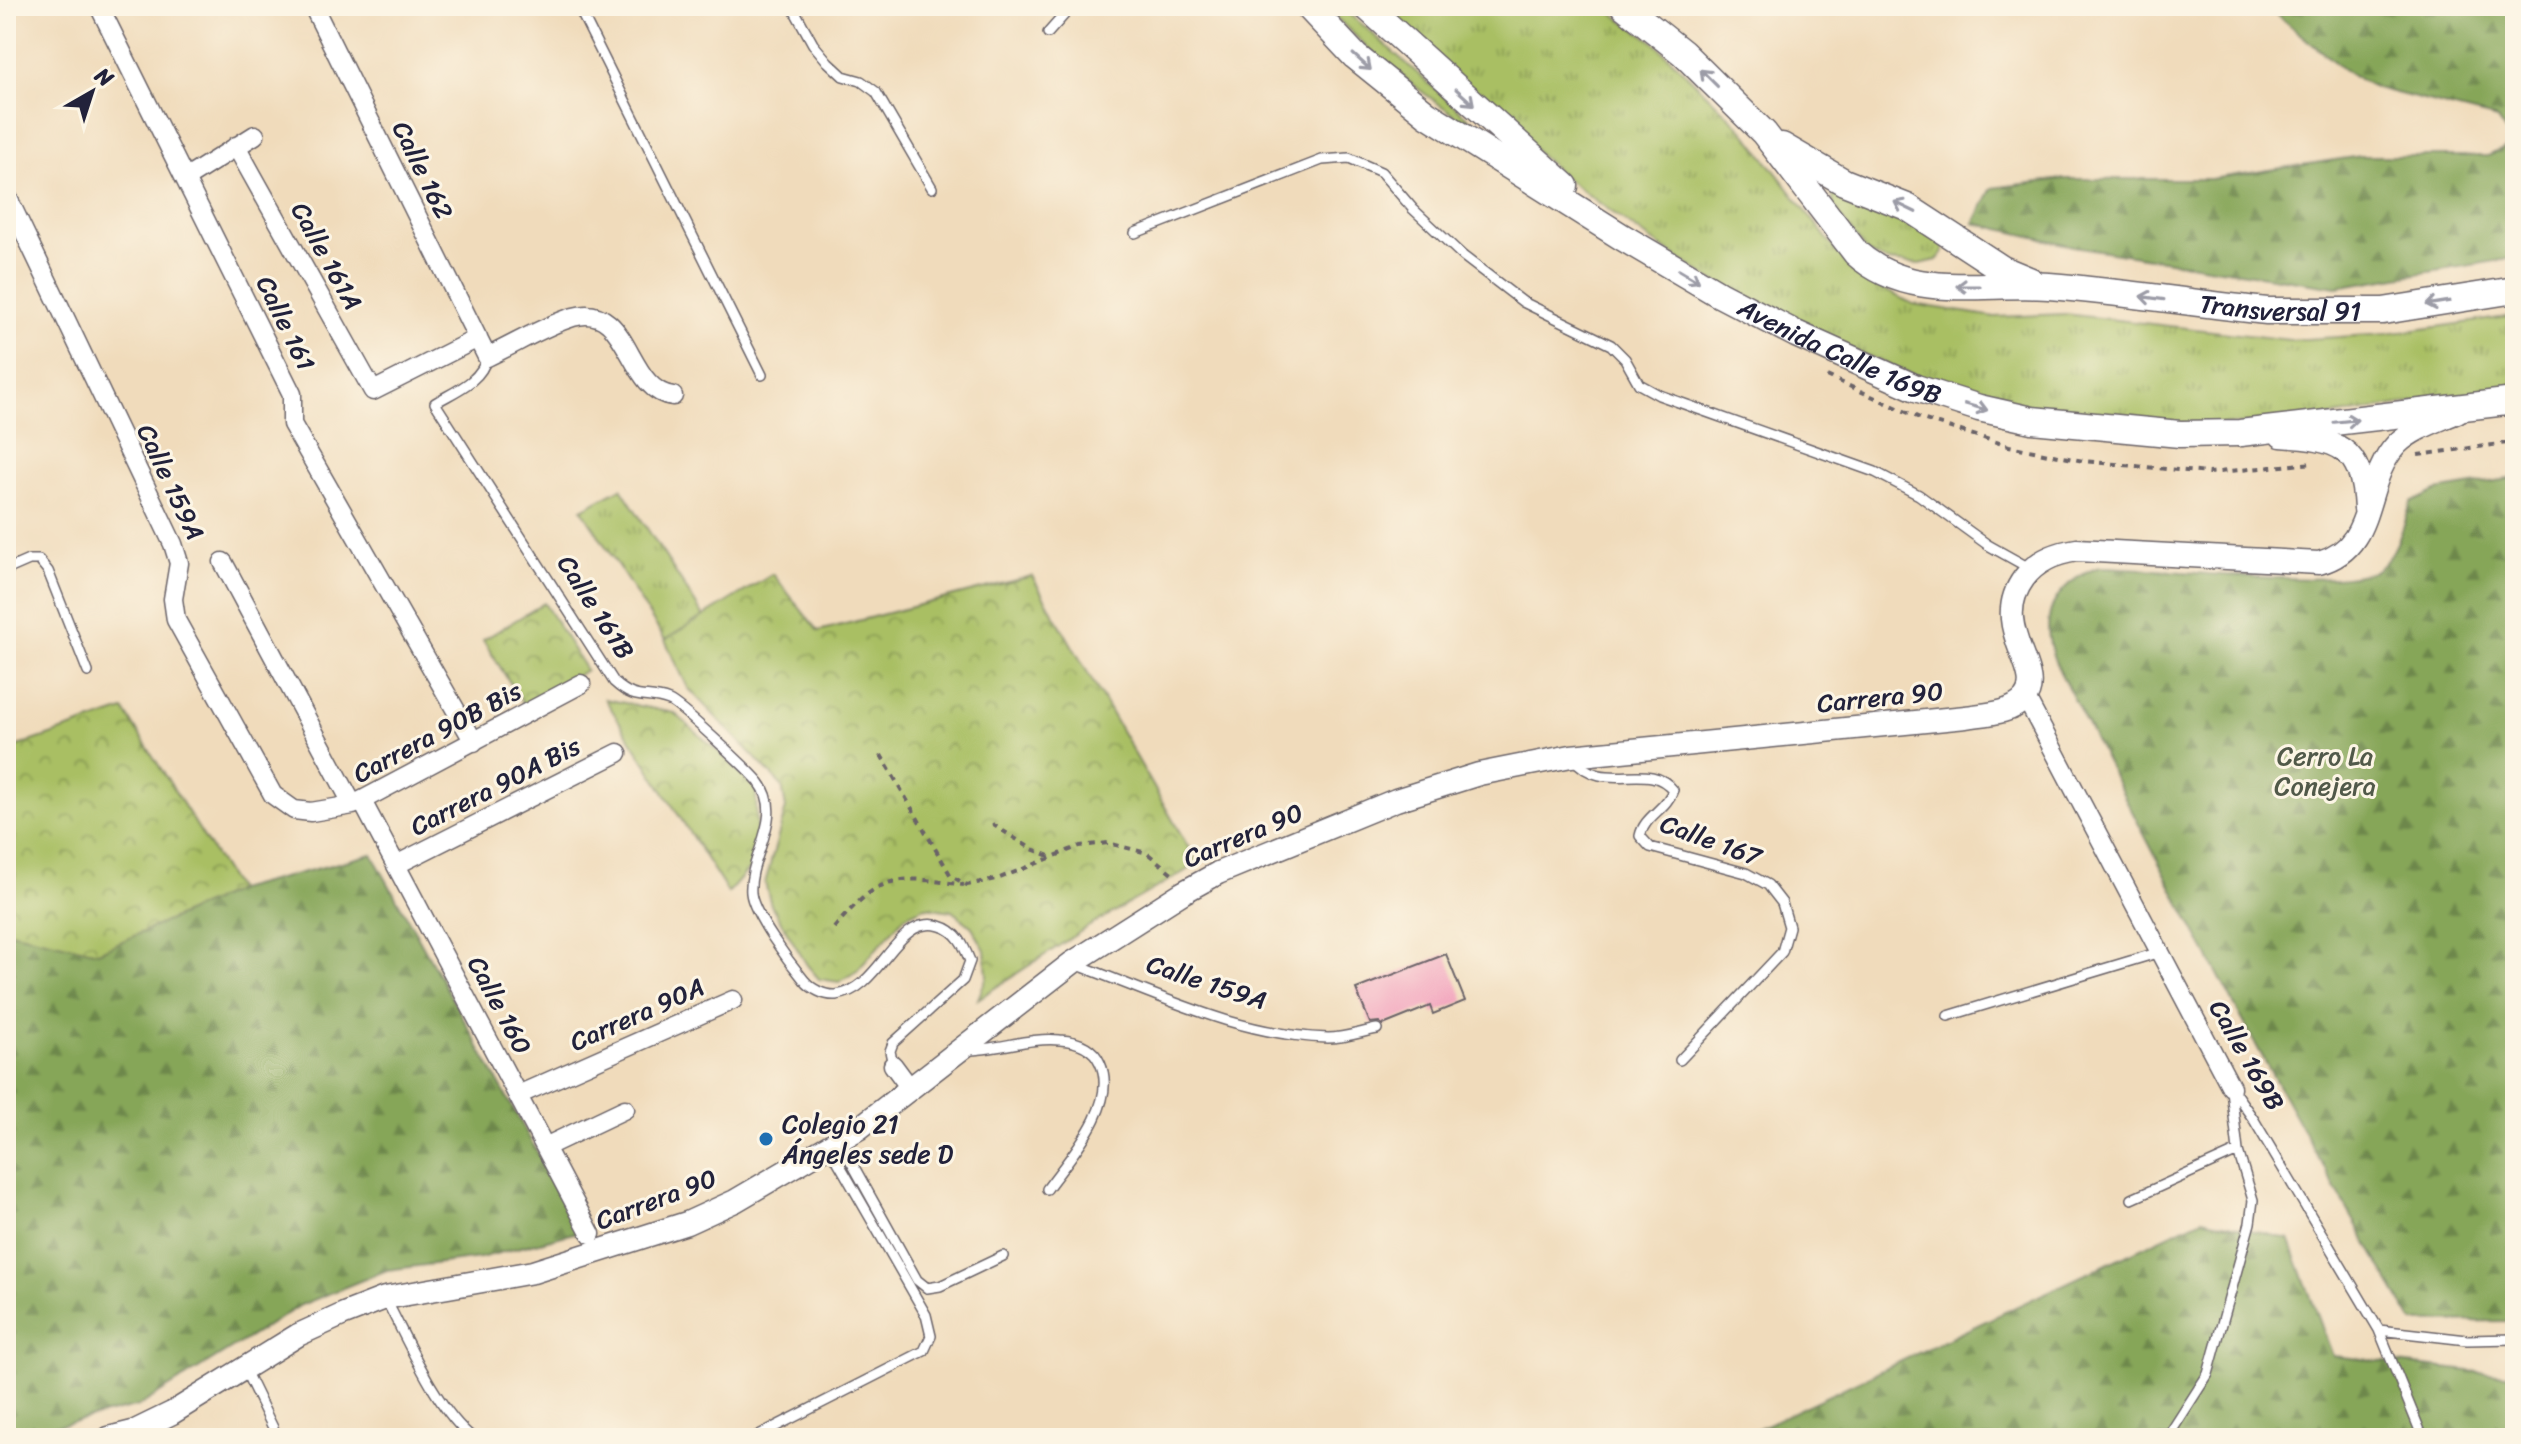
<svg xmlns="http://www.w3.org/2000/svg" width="2521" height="1444" font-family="Sriracha,sans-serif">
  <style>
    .grass { fill: url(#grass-tufts); stroke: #66704f; stroke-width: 2 }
    .forest { fill: url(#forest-firs); stroke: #54644a; stroke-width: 2 }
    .park { fill: url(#park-crowns); stroke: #66704f; stroke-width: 2 }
    .building { fill: #f2a2bc }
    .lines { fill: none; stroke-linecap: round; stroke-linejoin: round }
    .service-casing { stroke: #6a6368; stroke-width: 12 }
    .minor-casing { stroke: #6a6368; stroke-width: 21 }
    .tertiary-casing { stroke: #6a6368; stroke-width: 25 }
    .secondary-casing { stroke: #6a6368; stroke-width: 29 }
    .path { stroke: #6a6368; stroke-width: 4; stroke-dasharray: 6 6; stroke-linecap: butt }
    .service { stroke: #fff; stroke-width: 9 }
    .minor { stroke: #fff; stroke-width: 18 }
    .tertiary { stroke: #fff; stroke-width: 22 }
    .secondary { stroke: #fff; stroke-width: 26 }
    .oneway { stroke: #9c9ca7 }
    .poi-dot { fill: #1f6fb2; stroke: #fcf5e5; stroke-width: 3 }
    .labels { text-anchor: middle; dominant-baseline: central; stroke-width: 6; stroke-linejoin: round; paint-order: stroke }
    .street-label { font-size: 26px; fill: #22223b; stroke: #fcf5e5 }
    .park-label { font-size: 26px; fill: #515949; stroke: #fcf5e5 }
    .poi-label { font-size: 26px; fill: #22223b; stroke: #fcf5e5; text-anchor: start }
  </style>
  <defs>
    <pattern id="grass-tufts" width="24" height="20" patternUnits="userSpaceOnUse" patternTransform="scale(2)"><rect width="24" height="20" fill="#a9bf63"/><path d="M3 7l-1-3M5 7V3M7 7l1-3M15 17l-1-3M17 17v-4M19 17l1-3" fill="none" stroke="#899b53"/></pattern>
    <pattern id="forest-firs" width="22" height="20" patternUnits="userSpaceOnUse" patternTransform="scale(2)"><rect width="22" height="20" fill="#86a659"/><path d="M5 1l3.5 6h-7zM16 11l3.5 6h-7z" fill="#6d874b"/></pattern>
    <pattern id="park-crowns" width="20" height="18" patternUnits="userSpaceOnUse" patternTransform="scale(2)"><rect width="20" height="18" fill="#a9bf63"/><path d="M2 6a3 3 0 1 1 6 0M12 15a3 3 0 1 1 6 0" fill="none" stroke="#899b53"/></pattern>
  </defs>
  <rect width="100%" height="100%" fill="#fcf5e5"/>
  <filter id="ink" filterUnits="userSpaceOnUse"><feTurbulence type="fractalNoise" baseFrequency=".0125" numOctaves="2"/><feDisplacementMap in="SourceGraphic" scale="16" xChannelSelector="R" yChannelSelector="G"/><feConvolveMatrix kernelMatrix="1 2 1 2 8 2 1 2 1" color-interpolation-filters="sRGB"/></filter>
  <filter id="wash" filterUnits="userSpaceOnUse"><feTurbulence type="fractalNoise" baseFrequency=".006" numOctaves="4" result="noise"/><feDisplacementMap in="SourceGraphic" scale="32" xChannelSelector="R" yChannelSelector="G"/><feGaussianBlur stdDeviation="1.8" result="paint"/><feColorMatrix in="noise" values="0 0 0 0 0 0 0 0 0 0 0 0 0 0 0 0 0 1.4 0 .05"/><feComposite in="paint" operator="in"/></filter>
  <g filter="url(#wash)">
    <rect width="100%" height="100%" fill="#f0dbbb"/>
    <path class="grass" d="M1325,6H1341L1500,146C1434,102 1380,64 1325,6Z
      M1381,6H1602L1654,42L1744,131L1856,276L1913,304L1995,317L2065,314L2290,340L2386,334L2515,316V386L2297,422L2136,428L2010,414L1765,314L1649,239L1565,178Z
      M1833,195H1846L1920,225L1943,242L1944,252L1937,260L1920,264L1887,261L1868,253L1833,207Z
      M621,488L704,617L665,640L582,509Z"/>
    <path class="forest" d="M2266,6H2515V258L2336,287L2073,246L1974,223L1992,188L2063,179H2211L2361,156H2488L2512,145L2498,119L2376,88L2349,74Z
      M2515,478V1321L2413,1322C2286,1108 2171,888 2057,666C2037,619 2051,586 2099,567C2151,566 2346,593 2379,568C2397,554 2404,524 2411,503L2436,491Z
      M372,854L581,1231L480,1258L387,1270L301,1305L139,1406L60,1425L6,1433V931L98,951L237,890Z
      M2202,1219L2289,1239L2333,1356L2515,1376V1438H1738Z"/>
    <path class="park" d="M773,574L818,631L1032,576L1198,864L1086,928L978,999L987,976L985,950L972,927L952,911L925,907L905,916L857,971L839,982L819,979L807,965L771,905L765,883L786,808L782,786L688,688L665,640Z
      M544,603L586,670L526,708L483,640Z
      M605,699L674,713L729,761L756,790L757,860L728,893Z
      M124,710L237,890L98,952L6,931V750Z"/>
    <g id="blocks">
      <path class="building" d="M1446,954L1465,1001L1433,1014L1430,1006L1383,1025L1379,1022L1370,1023L1356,989Z"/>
    </g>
  </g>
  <g filter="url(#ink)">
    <use href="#blocks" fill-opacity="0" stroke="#6a6368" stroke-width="2"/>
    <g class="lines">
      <g class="service-casing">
        <path id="service" d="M578,6L762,375
          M792,6L813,44L828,62L843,76L861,81L876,92L932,188
          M1048,33L1072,6
          M1135,233L1322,160L1349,158L1381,172L1413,209L1463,256L1523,302L1611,345L1625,359L1639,384L1659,395L1875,472L1919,495L1988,545L2031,569
          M487,357C481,382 455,391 435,403L614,682C637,703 645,692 669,701C680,705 750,771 759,782C786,817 748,856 751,893C753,914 790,963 804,980C811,989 825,996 836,995C882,990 895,913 940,926C958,931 964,946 970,961L963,980L893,1043L890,1051L893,1065
          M6,570L29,560H39L48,571L88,672
          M1573,758C1603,796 1649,758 1673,790C1667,809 1644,816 1640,836L1650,847L1746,873L1768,885L1782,903L1789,927L1782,952L1680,1060
          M1075,964C1157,994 1239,1036 1328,1038C1344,1038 1361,1032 1377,1029
          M1948,1016L2160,952
          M967,1050C998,1050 1029,1037 1060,1040C1077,1041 1093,1047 1100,1063C1119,1104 1070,1157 1047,1189
          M2231,1087L2254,1120L2379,1330L2423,1438
          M839,1140L917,1280L927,1288L940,1286L1003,1256
          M2132,1199L2238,1151
          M385,1298C407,1339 437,1411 473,1438
          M2379,1330L2467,1340L2515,1339
          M245,1370L278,1438
          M753,1438L924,1351L931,1336L926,1315L829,1146
          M2167,1438L2208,1374L2250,1223L2253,1200L2238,1151L2231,1090"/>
      </g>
      <g class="minor-casing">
        <path id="minor" d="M99,6L292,394V424L474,742
          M313,6L487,357C515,344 544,326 573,317C630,300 626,391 673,396
          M236,146L373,391L478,338
          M185,179L255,135
          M6,194L173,544L179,563L173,599L176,620L273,795L294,810L311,812L353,805L581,684
          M223,562L353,805
          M2026,698L2231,1087
          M362,801L591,1234
          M396,865L618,753
          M893,1065L910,1088
          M518,1095L733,1000
          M545,1147L625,1109"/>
      </g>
      <g class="tertiary-casing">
        <path id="tertiary" d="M2281,436C2338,440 2362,445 2365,509
          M109,1438L133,1432L172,1413L298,1335L344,1314L385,1298L533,1272L687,1223L735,1201L858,1129L1072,963L1182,893L1218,873L1396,800L1479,774L1571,756L1966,717C1984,714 2011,714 2024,699C2048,672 1987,628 2024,578C2037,560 2057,553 2077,550L2319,563C2378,547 2361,482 2397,444C2412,429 2437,421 2457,412"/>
      </g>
      <g class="secondary-casing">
        <g id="secondary">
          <path id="s1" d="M1308,6L1355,56L1427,114L1622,237L1719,294L1796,334L1916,388L1979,408L2032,420L2180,434L2240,433L2515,401"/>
          <path d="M1366,6L1565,186"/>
          <path id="s2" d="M1624,6L1683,53L1764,133L1856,253C1910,302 1984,281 2049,286C2122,292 2194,303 2267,311H2383L2515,290"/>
          <path d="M1782,146L1844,182L1907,207L2002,269L2031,281"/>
        </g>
      </g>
      <path class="path" d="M1827,376L1922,419L2009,446L2083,461L2208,473L2314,463
        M2418,455L2515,442
        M881,755L951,876L967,885L1000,878L1080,846L1108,843L1147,853L1173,874
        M992,824L1032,849L1050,856
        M834,928C881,873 895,875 964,885"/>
      <use href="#service" class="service"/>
      <use href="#minor" class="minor"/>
      <use href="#tertiary" class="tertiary"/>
      <use href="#secondary" class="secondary"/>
    </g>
    <defs><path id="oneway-shaft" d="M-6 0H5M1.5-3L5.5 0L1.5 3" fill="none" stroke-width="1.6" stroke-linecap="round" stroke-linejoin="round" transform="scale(2)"/></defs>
    <g class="oneway">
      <use href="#oneway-shaft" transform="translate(1362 62) rotate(42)"/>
      <use href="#oneway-shaft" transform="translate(1709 78) rotate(-135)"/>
      <use href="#oneway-shaft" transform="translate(1465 97) rotate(42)"/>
      <use href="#oneway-shaft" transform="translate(1905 207) rotate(-154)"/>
      <use href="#oneway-shaft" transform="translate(1689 276) rotate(31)"/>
      <use href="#oneway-shaft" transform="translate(1968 286) rotate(180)"/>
      <use href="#oneway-shaft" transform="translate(2152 298) rotate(-172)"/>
      <use href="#oneway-shaft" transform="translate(2438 303) rotate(171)"/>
      <use href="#oneway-shaft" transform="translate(1976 407) rotate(16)"/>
      <use href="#oneway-shaft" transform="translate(2346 421) rotate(-6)"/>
    </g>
  </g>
  <circle class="poi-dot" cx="766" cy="1139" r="8"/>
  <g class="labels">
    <g class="street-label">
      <text transform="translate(423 170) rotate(64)">Calle 162</text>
      <text transform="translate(327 256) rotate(61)">Calle 161A</text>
      <text stroke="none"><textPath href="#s2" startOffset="774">Transversal 91</textPath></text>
      <text transform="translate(286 323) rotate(64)">Calle 161</text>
      <text stroke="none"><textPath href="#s1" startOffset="638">Avenida Calle 169B</textPath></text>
      <text transform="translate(171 482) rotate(65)">Calle 159A</text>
      <text transform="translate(596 607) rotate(57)">Calle 161B</text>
      <text transform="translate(1880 697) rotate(-6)">Carrera 90</text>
      <text transform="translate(437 732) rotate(-28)">Carrera 90B Bis</text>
      <text transform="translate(495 786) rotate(-27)">Carrera 90A Bis</text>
      <text transform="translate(1243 835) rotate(-23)">Carrera 90</text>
      <text transform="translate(1711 840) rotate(20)">Calle 167</text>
      <text transform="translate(1207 982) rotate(18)">Calle 159A</text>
      <text transform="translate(500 1005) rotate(62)">Calle 160</text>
      <text transform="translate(637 1014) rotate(-24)">Carrera 90A</text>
      <text transform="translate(2247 1055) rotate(60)">Calle 169B</text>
      <text transform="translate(656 1199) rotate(-21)">Carrera 90</text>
    </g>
    <g class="park-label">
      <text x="2325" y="756">Cerro La<tspan x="2325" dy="30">Conejera</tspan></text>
    </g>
    <g class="poi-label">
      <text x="782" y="1124">Colegio 21<tspan x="782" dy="30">Ángeles sede D</tspan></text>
    </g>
  </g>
  <rect width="2521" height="1444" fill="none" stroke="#fcf5e5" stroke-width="32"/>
  <g transform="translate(92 92) rotate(39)" stroke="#fcf5e5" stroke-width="6" paint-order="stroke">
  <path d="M0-6L14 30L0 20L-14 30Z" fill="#22223b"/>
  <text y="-12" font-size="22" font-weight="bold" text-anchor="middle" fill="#22223b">N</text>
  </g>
</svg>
